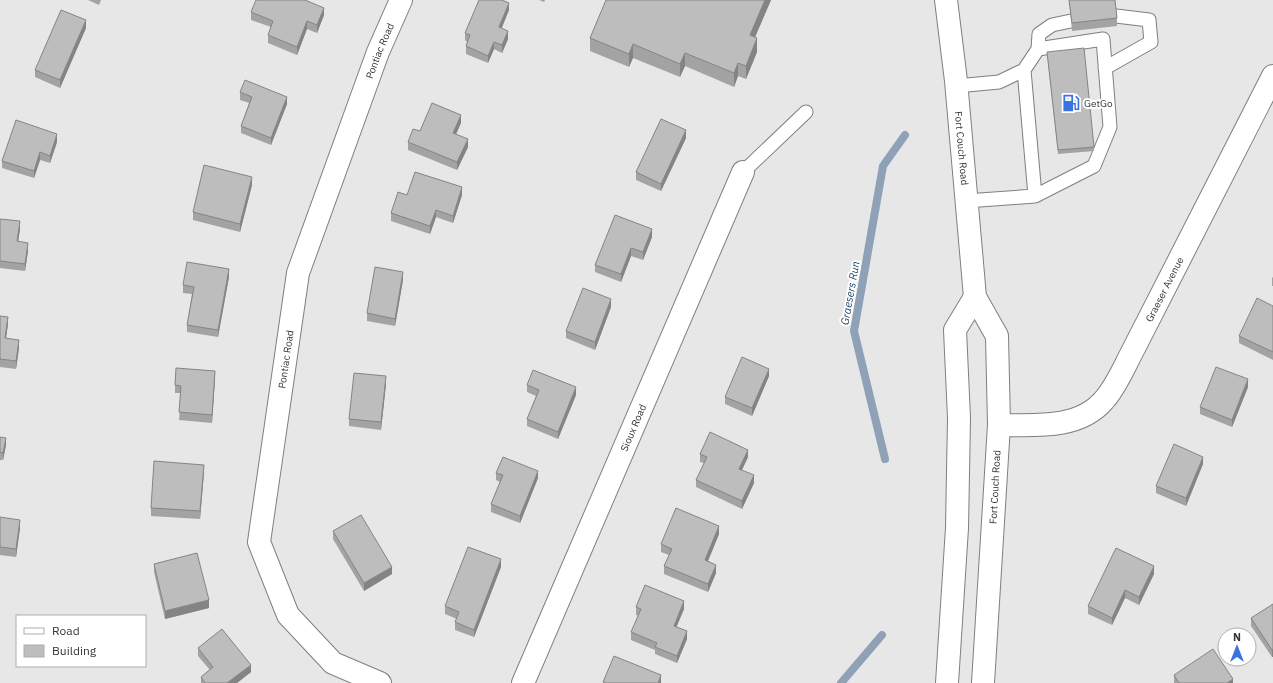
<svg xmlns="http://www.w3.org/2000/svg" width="1273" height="683" font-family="'IBM Plex Sans',sans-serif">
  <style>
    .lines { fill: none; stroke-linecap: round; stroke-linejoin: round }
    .stream { stroke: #8ea1b6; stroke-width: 8 }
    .service-casing { stroke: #7f7f80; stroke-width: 15 }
    .minor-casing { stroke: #7f7f80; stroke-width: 24 }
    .tertiary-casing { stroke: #7f7f80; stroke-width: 24 }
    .service { stroke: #fff; stroke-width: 13 }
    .minor { stroke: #fff; stroke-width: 22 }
    .tertiary { stroke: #fff; stroke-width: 22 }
    .wall { fill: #a3a3a3 }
    .shaded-wall { fill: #848485 }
    .building { fill: #bdbdbe; stroke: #848485 }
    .labels { text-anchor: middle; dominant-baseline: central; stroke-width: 4; stroke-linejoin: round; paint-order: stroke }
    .street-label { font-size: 10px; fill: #353535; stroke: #fff }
    .poi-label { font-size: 10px; fill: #353535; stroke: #fff; text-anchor: start }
    .water-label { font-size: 11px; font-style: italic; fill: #21476f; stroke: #fff }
  </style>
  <rect width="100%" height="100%" fill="#e7e7e8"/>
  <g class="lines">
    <path class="stream" d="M885,459L854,331L883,166L905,135
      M841,683L882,635"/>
    <g class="service-casing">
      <path id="service" d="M1038,49L1039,34L1052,25L1071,21
        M1105,68L1151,42L1149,20L1116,16
        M1024,70L1035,196
        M956,86L999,82L1024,70L1038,49L1103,39L1110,127L1094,166L1035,196L966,201
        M743,172L806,112"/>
    </g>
    <g class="minor-casing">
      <g id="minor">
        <path id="s1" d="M999,425C1033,425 1079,430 1104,400C1114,389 1121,374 1128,360L1273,76"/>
        <path id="s2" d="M380,683L333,663L288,615L259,542L298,273L378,52L401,0"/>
        <path id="s3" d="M523,683L743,172"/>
      </g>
    </g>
    <g class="tertiary-casing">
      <g id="tertiary">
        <path id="s4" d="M946,0L956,81L975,297L997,336L999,425L983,683"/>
        <path d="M947,683L957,528L959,418L955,330L975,297"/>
      </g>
    </g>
    <use href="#service" class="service"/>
    <use href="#minor" class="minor"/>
    <use href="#tertiary" class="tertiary"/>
  </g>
  <path class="wall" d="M88,0H101L99,5Z
    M539,0H545L544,2Z
    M771,0L755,37L757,52L746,79L738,76L734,87L685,66L680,77L633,58L629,67L590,51V38Z
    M1069,0H1115L1117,18V26L1072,31Z
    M509,10L501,28L508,39L502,53L494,49L488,63L466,54V46L467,42L465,40V33Z
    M251,12L324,15L317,33L307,29L297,55L268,43V35L271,27L251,20Z
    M86,28L60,88L35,77V70Z
    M1047,52L1094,147V151L1058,154Z
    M240,92L287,104L271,145L241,133V126L249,103L240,100Z
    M461,123L456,134L468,147L457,170L408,150V142L420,131Z
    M686,138L661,191L636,180V172Z
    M57,142L50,163L40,160L34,178L2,168V161Z
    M252,185L240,232L193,220V212Z
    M407,195H462L453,223L436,217L430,234L391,221V213Z
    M0,219L20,229L18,242L28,251L25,271L0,268Z
    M652,237L643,260L631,256L621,282L595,272V265Z
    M229,277L218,337L187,332V325L192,294L183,293V285Z
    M1273,277V286H1272V278Z
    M403,280L395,326L367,321V313Z
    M1273,306V360L1239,343V336Z
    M611,307L595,350L566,338V331Z
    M0,316L8,324L6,338L19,348L16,369L0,367Z
    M769,376L752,416L725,404V397Z
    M215,378L212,423L179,420L181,393H175V385Z
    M386,384L381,430L349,426V419Z
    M527,385L576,395L558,439L527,426V419L536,396L527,392Z
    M1248,387L1232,427L1200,414V407Z
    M0,437L6,445L3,460H0Z
    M700,454L748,457L742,470L754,483L742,509L696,487V480L704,463L700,462Z
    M1203,464L1186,506L1156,493V486Z
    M204,472L200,519L151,516V508Z
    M496,473L538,478L520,523L491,512V504L500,482L496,480Z
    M0,517L20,528L16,557L0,555Z
    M333,531L392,574L364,591L333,539Z
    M719,534L708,561L716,573L708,592L664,574V566L669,555L661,552V544Z
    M154,564L209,608L165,619L154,572Z
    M501,567L474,637L455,630V622L457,619L445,614V606Z
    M1154,574L1139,605L1125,598L1112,625L1088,614V606Z
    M1273,604L1272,657L1251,626V618Z
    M636,607L684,609L676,627L687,639L677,663L655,654V650L631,640V632L639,616L636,615Z
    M198,648L251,672L237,683H201V677L210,670L198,656Z
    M1174,675L1233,683H1174Z"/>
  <path class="shaded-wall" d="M765,0H771L750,49V35Z
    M509,3V10L499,35V27Z
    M324,8V15L317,33V25Z
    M86,20V28L60,88V80Z
    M307,21V29L297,55V47Z
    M508,31V39L502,53V45Z
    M757,38V52L746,79V66Z
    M494,42V49L488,63V56Z
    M633,44V58L629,67V54Z
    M685,53V66L680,77V64Z
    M738,63V76L734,87V73Z
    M287,97V104L271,145V138Z
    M461,115V123L453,141V133Z
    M686,130V138L661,191V184Z
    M57,134V142L50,163V156Z
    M468,139V147L457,170V162Z
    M40,152V160L34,178V171Z
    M252,177V185L240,232V224Z
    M462,187V195L453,223V216Z
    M436,210V217L430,234V226Z
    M20,221V229L17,249V241Z
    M652,229V237L643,260V252Z
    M28,243V251L25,271V264Z
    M631,248V256L621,282V274Z
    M229,269V277L218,337V330Z
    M403,272V280L395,326V319Z
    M611,299V307L595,350V342Z
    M8,317V324L5,346V338Z
    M19,340V348L16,369V361Z
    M769,369V376L752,416V408Z
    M215,371V378L212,423V415Z
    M386,376V384L381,430V422Z
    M1248,379V387L1232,427V420Z
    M576,387V395L558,439V432Z
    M6,438V445L3,460V453Z
    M748,450V457L739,476V469Z
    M1203,457V464L1186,506V498Z
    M204,465V472L200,519V511Z
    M538,471V478L520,523V516Z
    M754,475V483L742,509V501Z
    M20,520V528L16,557V549Z
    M719,526V534L705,568V560Z
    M501,559V567L474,637V630Z
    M716,565V573L708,592V584Z
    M1154,566V574L1139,605V597Z
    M392,567V574L364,591V583Z
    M1125,590V598L1112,625V618Z
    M209,600V608L165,619V611Z
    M684,601V609L674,633V626Z
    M687,631V639L677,663V656Z
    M1273,649V657H1272V650Z
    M251,665V672L237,683H227Z
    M661,675V683H658Z
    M1233,679V683H1227Z"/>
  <path class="building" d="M256,0H305L324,8L317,25L307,21L297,47L268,35L273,21L251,12Z
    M479,0H502L509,3L499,27L508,31L502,45L494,42L488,56L466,46L470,35L465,33Z
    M606,0H765L750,35L757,38L746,66L738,63L734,73L685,53L680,64L633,44L629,54L590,38Z
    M1069,0H1115L1117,18L1072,23Z
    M61,10L86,20L60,80L35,70Z
    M1084,48L1094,147L1058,150L1047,52Z
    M245,80L287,97L271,138L241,126L252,97L240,92Z
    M432,103L461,115L453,133L468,139L457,162L408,142L413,129L420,131Z
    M661,119L686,130L661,184L636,172Z
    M16,120L57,134L50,156L40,152L34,171L2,161Z
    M204,165L252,177L240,224L193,212Z
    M415,172L462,187L453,216L436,210L430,226L391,213L398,192L407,195Z
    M615,215L652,229L643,252L631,248L621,274L595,265Z
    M0,219L20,221L17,241L28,243L25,264L0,261Z
    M187,262L229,269L218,330L187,325L194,287L183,285Z
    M375,267L403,272L395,319L367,313Z
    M583,288L611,299L595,342L566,331Z
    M1257,298L1273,306V352L1239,336Z
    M0,316L8,317L5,338L19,340L16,361L0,359Z
    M742,357L769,369L752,408L725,397Z
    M1216,367L1248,379L1232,420L1200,407Z
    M176,368L215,371L212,415L179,412L181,386L175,385Z
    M533,370L576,387L558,432L527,419L539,390L527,385Z
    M354,373L386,376L381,422L349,419Z
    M710,432L748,450L739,469L754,475L742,501L696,480L707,457L700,454Z
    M0,437L6,438L3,453L0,452Z
    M1174,444L1203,457L1186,498L1156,486Z
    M503,457L538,471L520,516L491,504L503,475L496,473Z
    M154,461L204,465L200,511L151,508Z
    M676,508L719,526L705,560L716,565L708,584L664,566L672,549L661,544Z
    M361,515L392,567L364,583L333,531Z
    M0,517L20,520L16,549L0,547Z
    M468,547L501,559L474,630L455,622L459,612L445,606Z
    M1116,548L1154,566L1139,597L1125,590L1112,618L1088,606Z
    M197,553L209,600L165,611L154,564Z
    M645,585L684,601L674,626L687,631L677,656L655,647L657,643L631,632L641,609L636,607Z
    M1273,604V649L1272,650L1251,618Z
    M222,629L251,665L227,683H205L201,677L213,667L198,648Z
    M1213,649L1233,679L1227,683H1179L1174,675Z
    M614,656L661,675L658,683H606L603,682Z"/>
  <defs>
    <g id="fuel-bare" transform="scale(1.38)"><path d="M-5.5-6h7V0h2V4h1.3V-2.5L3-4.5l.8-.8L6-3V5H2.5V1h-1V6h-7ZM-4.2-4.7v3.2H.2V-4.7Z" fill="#3973e2" stroke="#fff" stroke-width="2.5" paint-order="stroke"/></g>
  </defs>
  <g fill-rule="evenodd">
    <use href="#fuel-bare" x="1071" y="103"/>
  </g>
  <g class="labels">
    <g class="street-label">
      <text stroke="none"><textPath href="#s2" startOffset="704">Pontiac Road</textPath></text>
      <text stroke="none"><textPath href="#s4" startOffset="149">Fort Couch Road</textPath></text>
      <text stroke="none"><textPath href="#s1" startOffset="238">Graeser Avenue</textPath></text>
      <text stroke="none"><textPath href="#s2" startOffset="380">Pontiac Road</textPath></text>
      <text stroke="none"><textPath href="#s3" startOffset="278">Sioux Road</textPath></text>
      <text transform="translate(995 487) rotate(-87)">Fort Couch Road</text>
    </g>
    <g class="poi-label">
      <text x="1084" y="103">GetGo</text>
    </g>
    <g class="water-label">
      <text transform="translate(850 293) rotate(-80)">Graesers Run</text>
    </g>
  </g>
  <rect x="16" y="615" width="130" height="52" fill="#ffffff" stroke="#aeaeae"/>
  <rect x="24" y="628" width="20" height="6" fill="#ffffff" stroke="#aeaeae"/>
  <text x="52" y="635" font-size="12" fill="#353535">Road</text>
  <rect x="24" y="645" width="20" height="12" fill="#bdbdbe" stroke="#aeaeae"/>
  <text x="52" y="655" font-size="12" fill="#353535">Building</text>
  <g transform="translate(1237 647)"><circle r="19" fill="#ffffff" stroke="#aeaeae"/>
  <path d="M0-3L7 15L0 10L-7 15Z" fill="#3973e2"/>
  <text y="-6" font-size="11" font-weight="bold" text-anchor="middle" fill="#353535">N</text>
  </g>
</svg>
